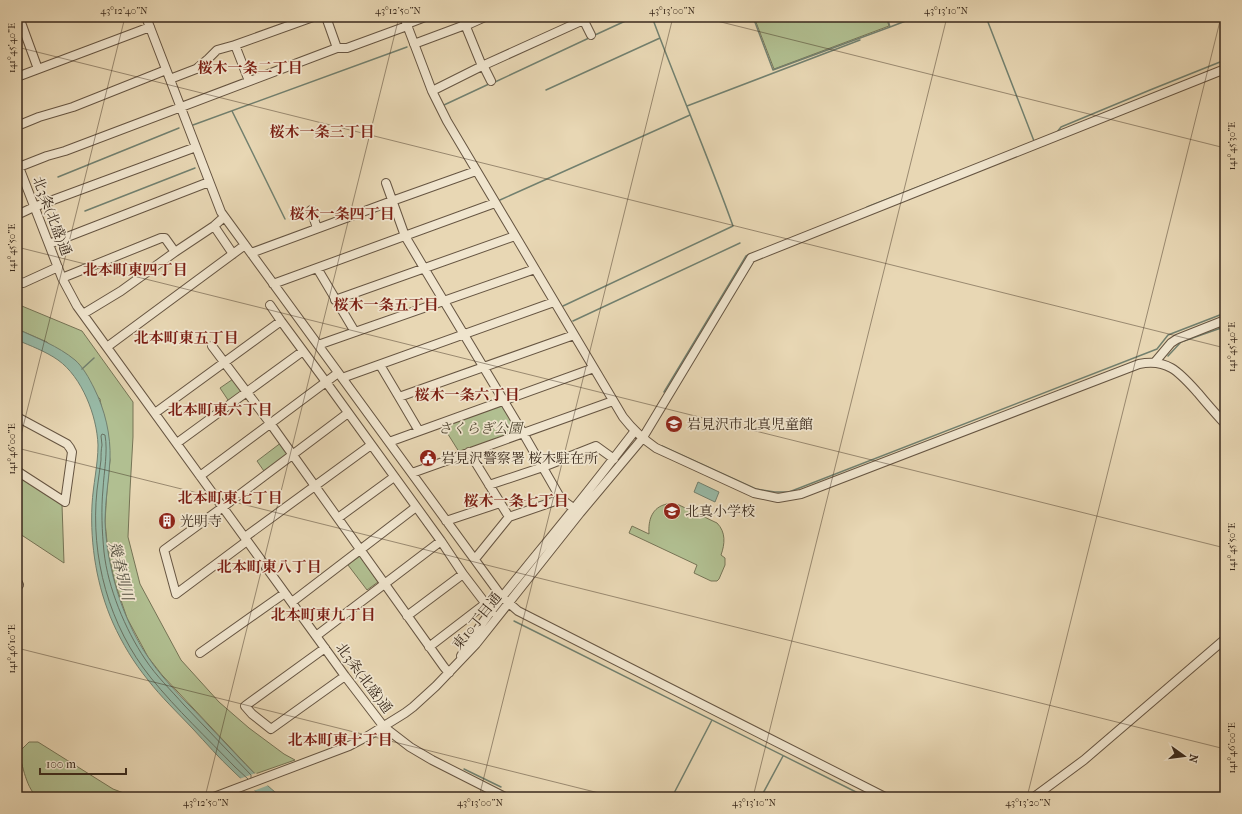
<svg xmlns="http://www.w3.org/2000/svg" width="1242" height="814" font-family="'IM FELL French Canon','Noto Serif JP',serif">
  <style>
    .green { fill: #b1bf91; stroke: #767456 }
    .water { fill: #98baa7; stroke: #72806f }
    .pier { fill: #e8d7b4 }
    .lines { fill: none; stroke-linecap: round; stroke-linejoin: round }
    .shore { stroke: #697262; stroke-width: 1 }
    .stream { stroke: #72806f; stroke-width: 1.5 }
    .minor-casing { stroke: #665542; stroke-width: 10 }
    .minor { stroke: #f0e5ce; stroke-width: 8 }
    .ticks { fill: none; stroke: #3a2a1c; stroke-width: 1; stroke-opacity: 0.45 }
    .labels { text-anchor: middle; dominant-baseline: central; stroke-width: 3.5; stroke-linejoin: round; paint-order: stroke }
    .street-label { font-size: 14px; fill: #3a2a1c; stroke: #f0e5ce }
    .poi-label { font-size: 14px; fill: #3a2a1c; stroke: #f0e5ce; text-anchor: start }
    .park-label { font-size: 14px; font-style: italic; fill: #524833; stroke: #f0e5ce }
    .neighbourhood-label { font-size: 15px; font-weight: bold; fill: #7a1f14; stroke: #f0e5ce }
    .water-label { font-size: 15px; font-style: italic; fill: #524e3f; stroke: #f0e5ce }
    .neatline { fill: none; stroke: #3a2a1c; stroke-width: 1.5 }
    .ticks-label { font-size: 10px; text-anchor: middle; fill: #3a2a1c }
  </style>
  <rect width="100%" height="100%" fill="#e8d7b4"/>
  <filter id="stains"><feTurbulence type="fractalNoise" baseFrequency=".005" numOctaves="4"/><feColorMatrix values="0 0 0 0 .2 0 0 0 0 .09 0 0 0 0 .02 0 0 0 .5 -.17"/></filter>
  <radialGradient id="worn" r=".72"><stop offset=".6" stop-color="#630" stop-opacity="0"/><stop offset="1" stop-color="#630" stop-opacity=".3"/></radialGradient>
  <path class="green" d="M754,17H886L889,26L774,69Z
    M17,304L82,331L133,402V437L130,490L128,537L140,584L181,660L219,702L249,728L284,754L295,760L255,774L162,675L148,657L127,618L115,583L108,552L105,522L107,489L110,460L100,399L47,342L17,329Z
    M236,377L246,392L230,403L220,388Z
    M503,400L523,433L461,455L441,423Z
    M282,442L292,455L266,474L257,461Z
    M17,475L62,504L64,563L17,532Z
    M667,504L679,505L717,523C726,532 725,544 721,555L725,558V565L719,579L717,581H711L694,573L697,565L629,533L632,526L649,534C648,520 652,507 667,504Z
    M360,556L378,582L367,590L348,565Z
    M29,742H38L113,789L129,795L132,797H38C27,791 22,764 19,752Z"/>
  <path class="water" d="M17,329C37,338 58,346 75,360C83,367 89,378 94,388C105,410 111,435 110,460C109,480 105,500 105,521C106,549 112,577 121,603C128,622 137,641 148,657C165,683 191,706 212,729C235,753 256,777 281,797H262C252,788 242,780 233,771C219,758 206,743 193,729C178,713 161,697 148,680C134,663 122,643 113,623C97,587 90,545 92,505C93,485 98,465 98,445C97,416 82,377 58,360C45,351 31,346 17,340Z
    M698,482L719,492L715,502L694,492Z"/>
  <path class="pier" d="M256,773L269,785L253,791L239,779Z"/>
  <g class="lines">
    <path class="shore" d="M248,779L235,767C207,738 177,710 151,678C109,626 90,557 97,490C98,480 100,470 101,460C101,455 101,450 102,445L101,436L102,434L105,435C108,452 104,471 103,489C101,510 102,531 104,552C108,588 125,629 145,659C156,676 171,690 184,705C206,728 229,752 251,775V778"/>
    <path class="stream" d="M753,17L773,70L890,27L887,17
      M986,17L1034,141
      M890,27L916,17
      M595,35L634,17
      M495,82L589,38
      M546,90L660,38
      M444,105L489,84
      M687,106L860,40
      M232,111L285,219
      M193,125L407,47
      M1057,132L1061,127L1150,90L1225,60
      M58,177L179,128
      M500,200L690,115
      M867,207L951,174
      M85,211L195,168
      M563,306L733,226C708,156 678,87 652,17
      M573,321L740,243
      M1168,356L1181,342L1221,328
      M82,369L94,358
      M664,392L746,256L750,254
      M662,446L756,489L775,492H789L1157,349L1168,335L1225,313
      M514,621L866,797
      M464,769L501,787
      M672,797L712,720
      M761,797L783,756"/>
    <g class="minor-casing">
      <path id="minor" d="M19,17L38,69
        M146,17L221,212L502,597L518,611L885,797
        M326,17L337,48H347L407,26
        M404,17L432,91L447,121L623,417C633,430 643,439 656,448L754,493L778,498L801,494L1139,364C1168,358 1180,373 1198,393C1207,404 1216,414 1225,424
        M462,17L482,66
        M582,17L591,35
        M407,24L425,17
        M465,26L485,17
        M414,44L465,25
        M235,45L249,81
        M483,65L491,81
        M17,77L150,27
        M170,79L196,69L208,59L217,50L235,45L313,17
        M432,91L482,66L590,17
        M17,126L39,117L73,107L166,70
        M17,162L62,278L77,306L345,676L384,727L410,747L432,760L505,797
        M19,167L47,156L65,151L337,48
        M386,183L405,236L424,268L523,433L561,499L580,513
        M311,210L317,228
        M17,215L34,207L196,147
        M214,226L233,254
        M49,244L209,182
        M251,253L392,201L476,171
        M317,268L355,332
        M62,278L161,238H165L175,252
        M17,281L23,283L58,267
        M273,284L495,203
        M335,300L515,236
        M270,305L281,321
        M83,314L121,291L175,252L214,226L224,217
        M318,345L535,269
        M212,346L270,423L444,667L449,673
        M107,347L245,245
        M1155,362L1171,343L1177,339L1225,320
        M380,365L399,397L574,335
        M342,378L554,302
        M399,397L419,431
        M155,413L281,321L326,382L441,541L463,574L492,612
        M17,417L67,444L70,448L72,452L65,502L17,471
        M389,442L594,368
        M177,443L303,351
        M469,452L509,517
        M412,473L613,401
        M200,476L338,373
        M489,485L543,467L596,446L614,459
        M338,518L394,477
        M446,521L500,503
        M245,537L371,445
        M247,541L176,594L164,550L223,507L348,413
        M475,559L509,517L561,499
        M17,581L19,585
        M292,602L416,507
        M407,616L463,574
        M316,636L441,541
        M429,647L485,604
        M325,648L245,706L252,714L271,729L345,676
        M200,653L285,593
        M461,656C480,622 508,590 532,560C567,518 601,475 634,432
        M214,797L349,746L368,736L405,713L413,707L436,686L476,644L580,513L642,439L751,258L1225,69
        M1034,797L1084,760L1225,639"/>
    </g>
    <use href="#minor" class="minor"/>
  </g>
  <path class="ticks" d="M701,17L1225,148M17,47L1225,348M17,247L1225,548M17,448L1225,749M17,451L125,17M17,648L615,797M205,797L399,17M479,797L673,17M753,797L947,17M1027,797L1221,17"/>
  <defs>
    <g id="school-disc" transform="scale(0.9)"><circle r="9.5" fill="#8f2418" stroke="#f0e5ce"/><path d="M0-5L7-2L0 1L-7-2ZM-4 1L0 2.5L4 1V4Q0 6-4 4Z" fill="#fff"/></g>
    <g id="civic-disc" transform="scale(0.9)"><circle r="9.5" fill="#8f2418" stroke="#f0e5ce"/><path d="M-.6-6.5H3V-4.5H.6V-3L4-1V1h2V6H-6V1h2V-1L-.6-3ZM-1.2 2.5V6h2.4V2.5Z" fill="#fff"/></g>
    <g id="building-disc" transform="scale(0.9)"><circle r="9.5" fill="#8f2418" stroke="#f0e5ce"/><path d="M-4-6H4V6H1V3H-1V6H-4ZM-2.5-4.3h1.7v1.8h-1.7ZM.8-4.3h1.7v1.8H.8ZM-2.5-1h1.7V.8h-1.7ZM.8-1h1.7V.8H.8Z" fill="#fff"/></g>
  </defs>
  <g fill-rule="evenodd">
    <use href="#school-disc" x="674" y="424"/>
    <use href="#civic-disc" x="428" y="458"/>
    <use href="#school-disc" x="672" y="511"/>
    <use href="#building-disc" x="167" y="521"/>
  </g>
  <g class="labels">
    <g class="street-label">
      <text transform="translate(52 216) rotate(69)">北3条(北盛)通</text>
      <text transform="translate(477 621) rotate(-51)">東10丁目通</text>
      <text transform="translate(364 678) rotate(53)">北3条(北盛)通</text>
    </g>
    <g class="poi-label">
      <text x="687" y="424">岩見沢市北真児童館</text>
      <text x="441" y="458">岩見沢警察署 桜木駐在所</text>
      <text x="685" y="511">北真小学校</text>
      <text x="180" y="521">光明寺</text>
    </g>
    <g class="park-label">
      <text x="480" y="428">さくらぎ公園</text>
    </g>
    <g class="neighbourhood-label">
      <text x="250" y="68">桜木一条二丁目</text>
      <text x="322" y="132">桜木一条三丁目</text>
      <text x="342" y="214">桜木一条四丁目</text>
      <text x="135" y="270">北本町東四丁目</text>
      <text x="386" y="305">桜木一条五丁目</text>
      <text x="186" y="338">北本町東五丁目</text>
      <text x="467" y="395">桜木一条六丁目</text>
      <text x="220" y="410">北本町東六丁目</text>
      <text x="230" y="498">北本町東七丁目</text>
      <text x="516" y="501">桜木一条七丁目</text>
      <text x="269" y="567">北本町東八丁目</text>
      <text x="323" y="615">北本町東九丁目</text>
      <text x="340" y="740">北本町東十丁目</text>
    </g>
    <g class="water-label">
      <text transform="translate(121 571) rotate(76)">幾春別川</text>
    </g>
  </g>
  <rect width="1242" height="814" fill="none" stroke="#e8d7b4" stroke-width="44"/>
  <g transform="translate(1184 756) rotate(104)" stroke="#f0e5ce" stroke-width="3" paint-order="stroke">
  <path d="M0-3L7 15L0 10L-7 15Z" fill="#3a2a1c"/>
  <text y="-6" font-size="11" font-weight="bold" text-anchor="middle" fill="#3a2a1c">N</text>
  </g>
  <path d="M40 768v6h86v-6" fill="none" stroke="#3a2a1c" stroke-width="2"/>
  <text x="46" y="768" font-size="12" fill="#3a2a1c" stroke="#f0e5ce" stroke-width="3" paint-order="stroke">100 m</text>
  <rect x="22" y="22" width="1198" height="770" class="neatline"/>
  <g class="ticks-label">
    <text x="124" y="14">43°12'40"N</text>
    <text x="398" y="14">43°12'50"N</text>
    <text x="672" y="14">43°13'00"N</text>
    <text x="946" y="14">43°13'10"N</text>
    <text transform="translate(11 48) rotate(-90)" y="4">141°45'40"E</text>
    <text transform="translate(1231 146) rotate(-90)" y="4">141°45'30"E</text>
    <text transform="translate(11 248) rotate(-90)" y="4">141°45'50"E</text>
    <text transform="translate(1231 347) rotate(-90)" y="4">141°45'40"E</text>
    <text transform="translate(11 449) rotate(-90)" y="4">141°46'00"E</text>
    <text transform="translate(1231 547) rotate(-90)" y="4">141°45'50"E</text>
    <text transform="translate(11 649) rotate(-90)" y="4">141°46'10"E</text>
    <text transform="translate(1231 748) rotate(-90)" y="4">141°46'00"E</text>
    <text x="206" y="806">43°12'50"N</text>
    <text x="480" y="806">43°13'00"N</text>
    <text x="754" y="806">43°13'10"N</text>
    <text x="1028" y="806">43°13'20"N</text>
  </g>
  <rect width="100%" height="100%" filter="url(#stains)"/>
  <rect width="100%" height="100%" fill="url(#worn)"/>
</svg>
